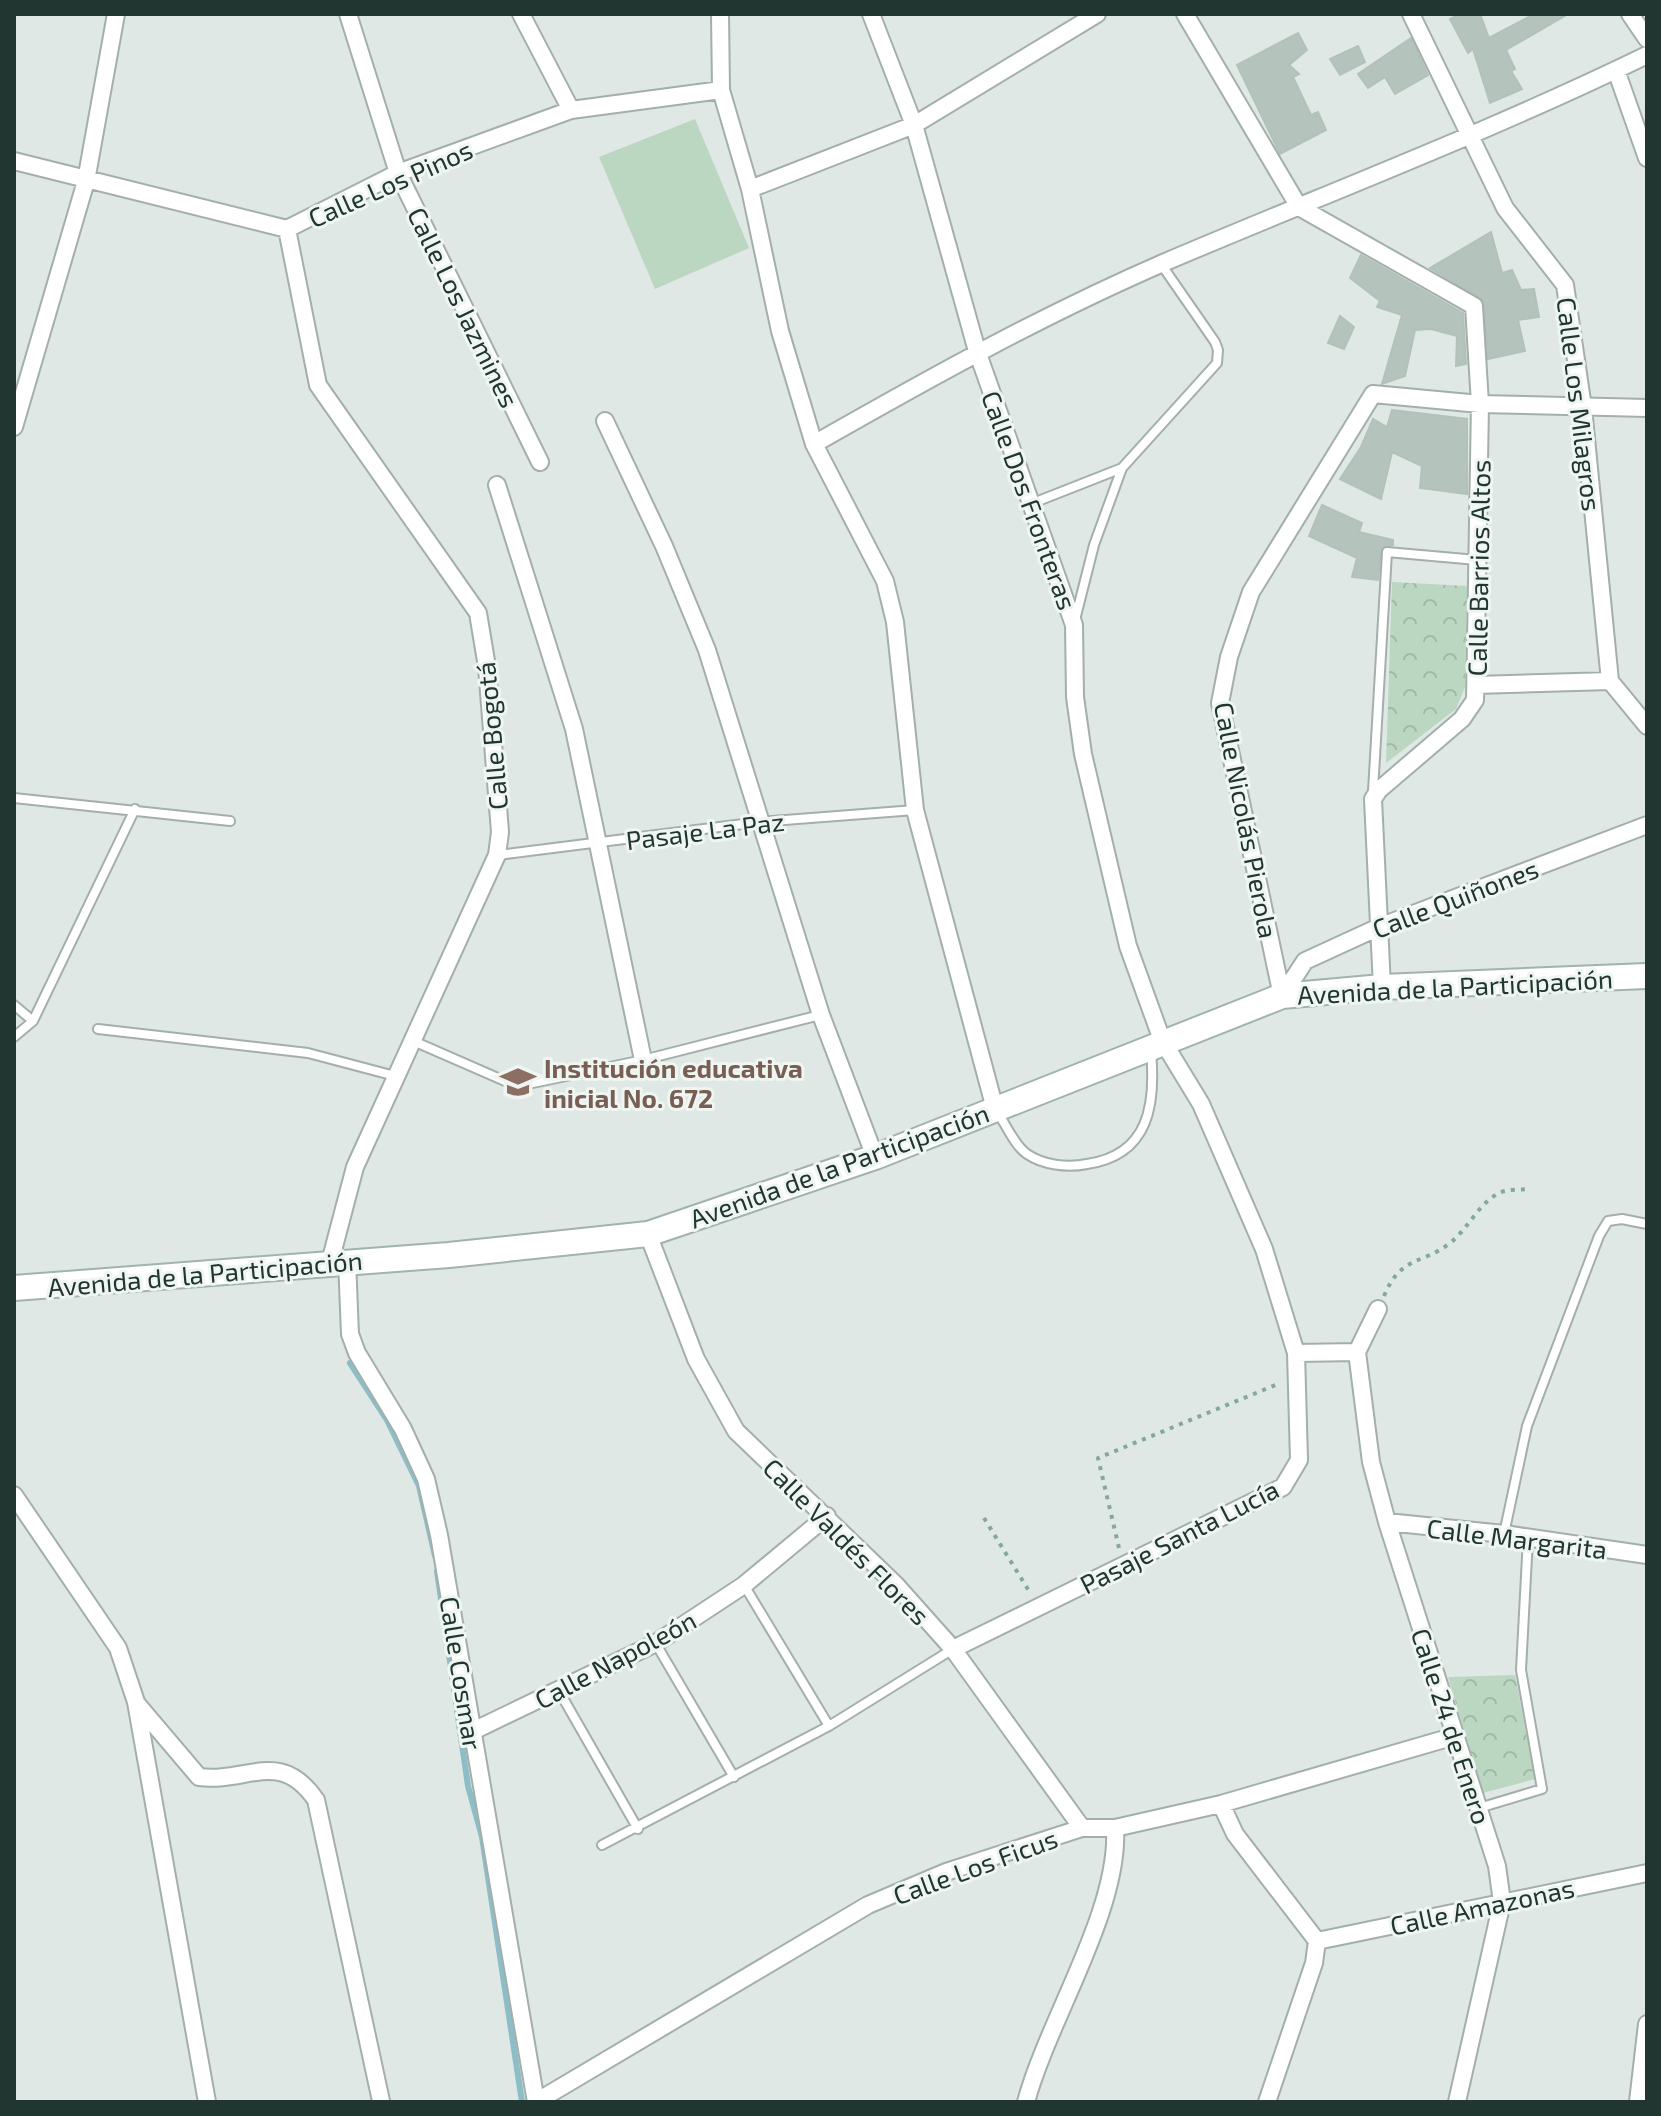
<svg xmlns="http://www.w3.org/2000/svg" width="1661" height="2116" font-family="'Exo 2',sans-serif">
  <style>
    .park { fill: url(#park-crowns) }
    .pitch { fill: #bbd7c2 }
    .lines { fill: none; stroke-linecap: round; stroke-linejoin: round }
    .stream { stroke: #8dbec7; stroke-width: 6 }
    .building { fill: #b5c3bd; stroke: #b3c1bb; stroke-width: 2 }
    .lane-casing { stroke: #a3afab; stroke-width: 12 }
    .street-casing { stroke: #a3afab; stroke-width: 20 }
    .secondary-casing { stroke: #a0b3ac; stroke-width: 28 }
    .path { stroke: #84a89c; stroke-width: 4; stroke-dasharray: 4 6; stroke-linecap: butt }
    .lane { stroke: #fff; stroke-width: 8 }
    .street { stroke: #fff; stroke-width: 16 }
    .secondary { stroke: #fff; stroke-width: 24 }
    .labels { text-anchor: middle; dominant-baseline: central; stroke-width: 6; stroke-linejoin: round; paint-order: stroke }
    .street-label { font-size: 26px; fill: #223631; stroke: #eff6f2 }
    .education-label { font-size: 26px; font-weight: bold; fill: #785e54; stroke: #eff6f2; text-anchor: start }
  </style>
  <defs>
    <pattern id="park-crowns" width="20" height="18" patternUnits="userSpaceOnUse" patternTransform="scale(2)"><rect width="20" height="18" fill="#bbd7c2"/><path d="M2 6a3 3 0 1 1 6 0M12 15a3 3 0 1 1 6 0" fill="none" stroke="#a0b9a7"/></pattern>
  </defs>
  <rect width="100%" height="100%" fill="#dfe8e4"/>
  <path class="park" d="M1392,582L1467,586L1465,687L1456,709L1386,763Z
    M1515,1675L1535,1779L1483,1793L1448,1677Z"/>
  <path class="pitch" d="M695,119L749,248L655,289L599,157Z"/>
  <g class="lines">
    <path class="stream" d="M350,1363L387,1420L419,1486L435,1556
      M437,1571L468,1786L482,1837L522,2102"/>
  </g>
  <path class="building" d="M1461,14H1480L1489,38L1534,14H1568L1506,50L1515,69L1511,71L1522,89L1490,103L1473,49L1468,53L1450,19Z
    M1298,33L1307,50L1289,65L1299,74L1293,77L1311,115L1318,112L1326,130L1280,154L1237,65Z
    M1411,38L1428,75L1395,94L1385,77L1368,88L1358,74Z
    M1358,46L1365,62L1340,75L1330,59Z
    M1491,232L1502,273L1512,270L1521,290L1534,289L1539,317L1518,320L1525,351L1488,359L1483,300L1430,268Z
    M1361,255L1463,313L1466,364L1456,366L1457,336L1431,329L1415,330L1405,376L1382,384L1402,315L1377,307L1380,301L1350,278Z
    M1340,316L1354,327L1344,349L1328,343Z
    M1392,410L1467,419V494L1420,488L1422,466L1392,452L1381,499L1340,479L1361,447L1373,419L1387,427Z
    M1322,505L1362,523L1359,532L1393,540V545L1381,549L1378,580L1352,577L1357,558L1309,536Z"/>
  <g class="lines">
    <g class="lane-casing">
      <path id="lane" d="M1033,503L1122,468
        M1075,620L1094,545L1122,468L1217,363L1218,350L1215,342L1161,264
        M1373,791L1387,552L1477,560
        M14,798L230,821
        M498,855L759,822L915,810
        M14,1005L33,1021
        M98,1029L308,1053L395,1076
        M14,1037L33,1021L135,809
        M411,1040L514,1085L528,1084L643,1060L820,1015
        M998,1113C1006,1125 1015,1146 1027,1154C1043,1165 1067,1168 1087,1164C1149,1155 1156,1105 1151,1051
        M1504,1534L1527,1426L1599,1236L1608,1221L1622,1219L1647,1224
        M744,1585L829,1726
        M656,1644L734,1777
        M559,1691L638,1829
        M1479,1808L1542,1789L1521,1670L1528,1538
        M602,1845L829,1726L953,1649"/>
    </g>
    <g class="street-casing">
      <path id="street" d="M348,14L398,173L540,462
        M521,14L571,110
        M720,14L721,90L750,189L780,331L814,444L885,581L895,622L915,810L995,1109
        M871,14L914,125L977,351L1074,625L1075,697L1083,754L1128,946L1162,1040L1201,1104L1264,1249L1296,1353L1357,1352
        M1185,14L1299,207L1474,306L1480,404L1475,700L1462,719L1379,790L1373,799L1382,987
        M1411,14L1505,208L1565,285L1583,408L1610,681L1647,726
        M1630,14L1647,39
        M1616,70L1647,158
        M14,161L287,229L398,173L571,110L721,90
        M750,189L914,125L1097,14
        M287,229L318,385L478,613L487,667L500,832L497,855L355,1167L330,1262
        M605,421L664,546L707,650L821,1015L875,1157
        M14,427L86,181L116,14
        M814,444C928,379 1043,315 1163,263C1325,194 1489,132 1647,55
        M497,485L574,729L643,1060
        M1476,685L1610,681
        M1282,996L1220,703L1229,657L1251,592L1373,394L1480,404L1647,408
        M1282,996L1305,961L1379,927L1647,825
        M648,1234L696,1359L736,1431L896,1585L953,1649L1082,1828
        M347,1260L350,1334L357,1353L403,1429L426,1479L439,1535L536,2102
        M1378,1309L1357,1352L1371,1462L1387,1522L1497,1866L1502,1902L1457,2102
        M14,1495L118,1648L136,1702L207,2102
        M1387,1522L1504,1534L1647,1555
        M953,1649L1283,1487L1299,1460L1296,1353
        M137,1704L199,1777C248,1783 280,1748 316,1800L381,2101
        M471,1732L656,1643L744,1585L827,1516
        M1221,1804L1235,1834L1317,1941L1314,1963L1267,2102
        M1317,1941L1647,1873
        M536,2102L868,1905L946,1872L1082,1828H1115L1221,1804L1455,1736
        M1026,2102C1048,2020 1120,1910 1115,1828
        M1638,2102L1647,2024"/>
    </g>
    <g class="secondary-casing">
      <path id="secondary" d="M14,1288L449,1255L648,1234L875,1157L1282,996L1382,987L1647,976"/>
    </g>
    <path class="path" d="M1384,1296C1401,1255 1422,1265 1450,1243C1468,1229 1477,1206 1497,1194C1505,1189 1518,1190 1528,1189
      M984,1518L1029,1591
      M1119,1548L1098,1458L1278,1384"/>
    <use href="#lane" class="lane"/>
    <use href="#street" class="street"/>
    <use href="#secondary" class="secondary"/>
  </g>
  <defs>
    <g id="school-bare" transform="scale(2.76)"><path d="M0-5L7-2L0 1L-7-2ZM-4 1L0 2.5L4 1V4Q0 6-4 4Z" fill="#8d6e63" stroke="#eff6f2" stroke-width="2.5" paint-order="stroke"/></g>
  </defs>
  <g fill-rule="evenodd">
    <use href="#school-bare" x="518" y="1082"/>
  </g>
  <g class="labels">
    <g class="street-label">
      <text transform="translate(390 183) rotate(-24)">Calle Los Pinos</text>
      <text transform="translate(464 307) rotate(64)">Calle Los Jazmines</text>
      <text transform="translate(1580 404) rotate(83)">Calle Los Milagros</text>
      <text transform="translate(1030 500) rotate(70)">Calle Dos Fronteras</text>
      <text transform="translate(1478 568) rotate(-89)">Calle Barrios Altos</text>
      <text transform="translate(491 736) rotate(-95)">Calle Bogotá</text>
      <text transform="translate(1247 820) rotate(79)">Calle Nicolás Pierola</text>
      <text transform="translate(705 830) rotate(-7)">Pasaje La Paz</text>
      <text transform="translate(1455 898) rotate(-21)">Calle Quiñones</text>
      <text transform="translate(1455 986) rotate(-3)">Avenida de la Participación</text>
      <text transform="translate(839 1165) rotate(-20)">Avenida de la Participación</text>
      <text transform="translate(205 1273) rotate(-5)">Avenida de la Participación</text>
      <text transform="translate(1179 1536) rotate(-27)">Pasaje Santa Lucía</text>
      <text transform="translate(1517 1538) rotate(7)">Calle Margarita</text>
      <text transform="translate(847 1541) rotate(45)">Calle Valdés Flores</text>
      <text transform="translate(615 1659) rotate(-28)">Calle Napoleón</text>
      <text transform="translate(462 1673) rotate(81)">Calle Cosmar</text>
      <text transform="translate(1452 1726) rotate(72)">Calle 24 de Enero</text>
      <text transform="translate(975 1866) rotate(-20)">Calle Los Ficus</text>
      <text transform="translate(1482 1906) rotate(-12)">Calle Amazonas</text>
    </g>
    <g class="education-label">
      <text x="544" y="1067">Institución educativa<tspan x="544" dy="30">inicial No. 672</tspan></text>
    </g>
  </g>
  <rect width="1661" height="2116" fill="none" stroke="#223631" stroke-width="32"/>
</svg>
